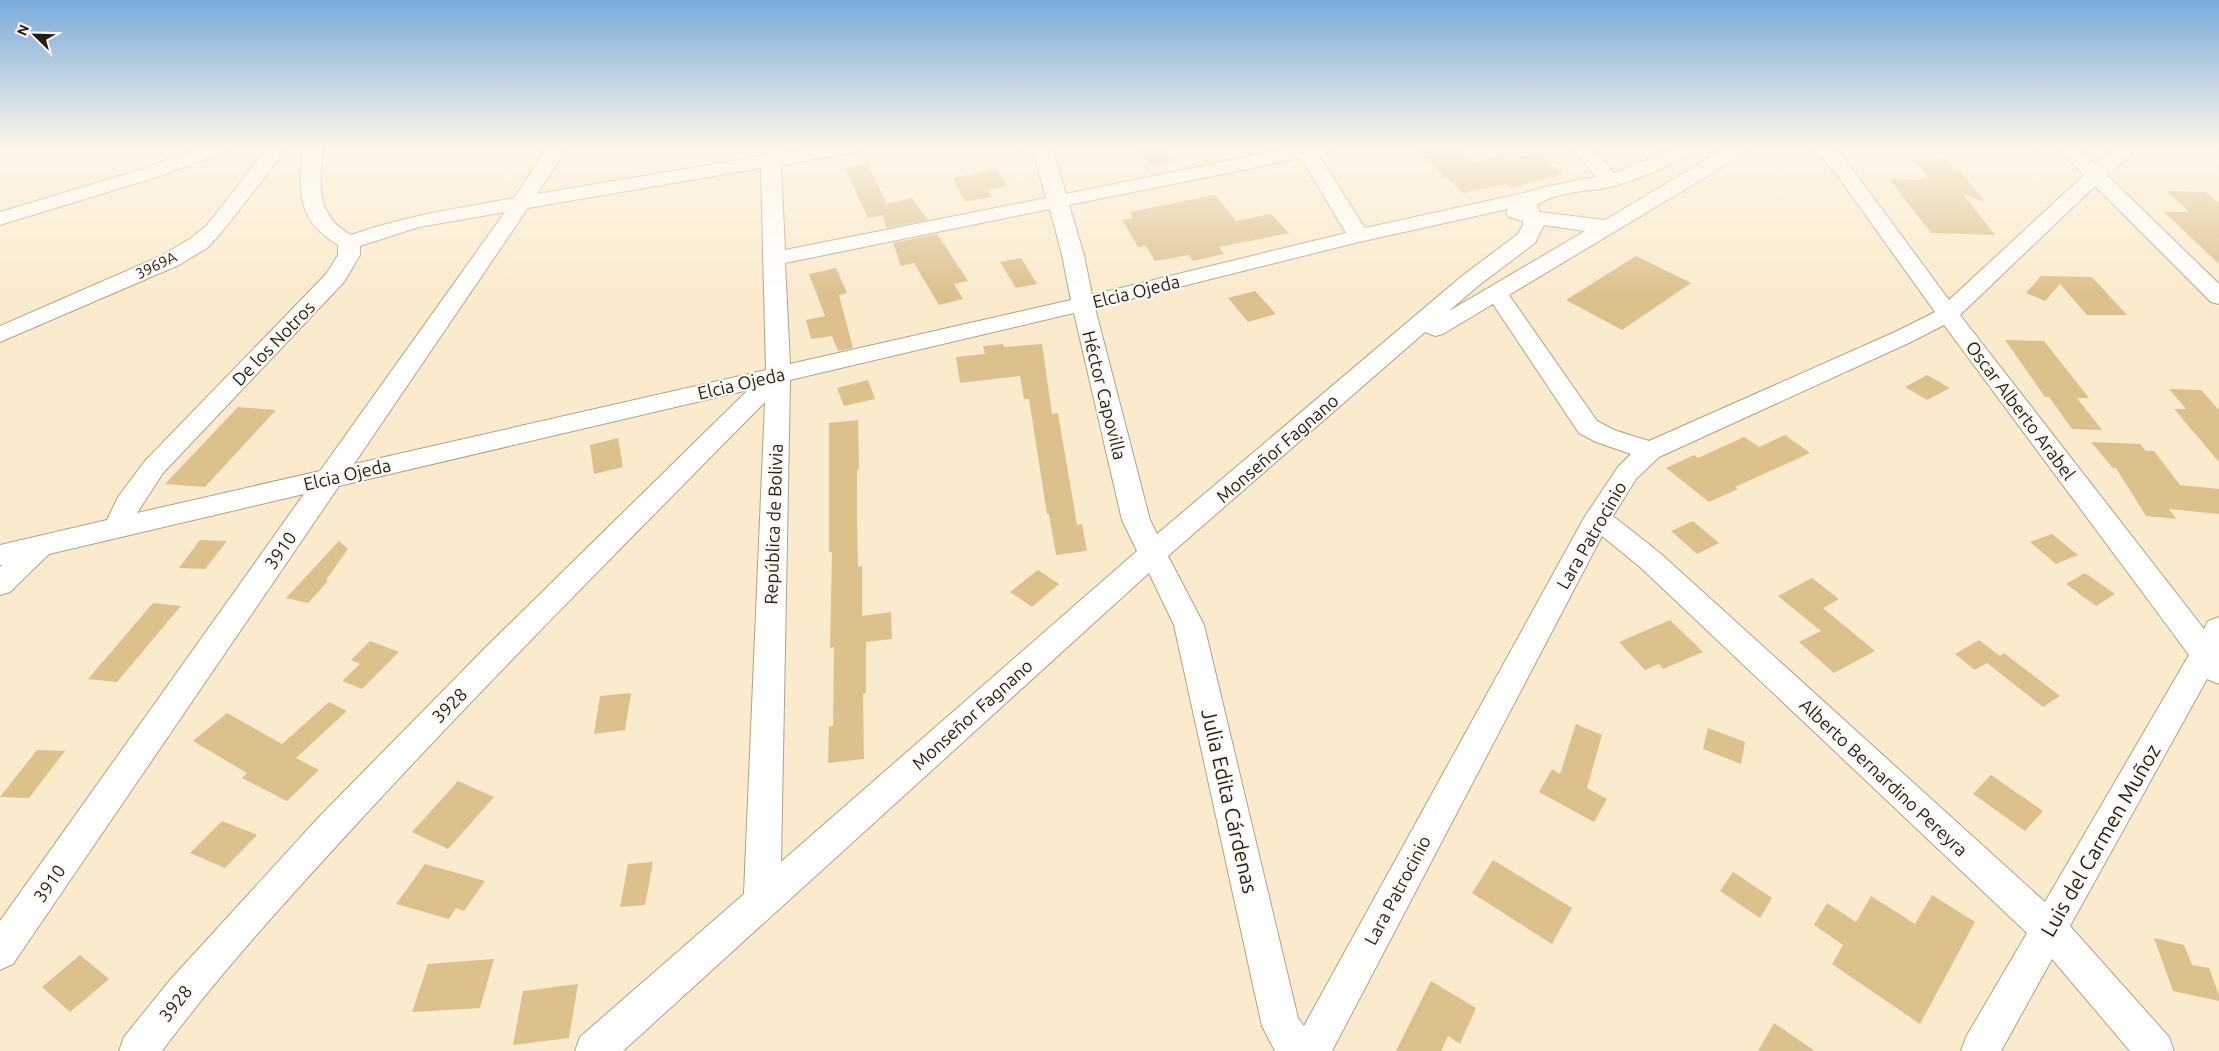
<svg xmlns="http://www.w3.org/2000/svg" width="2219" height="1051" font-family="Ubuntu,sans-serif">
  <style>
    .building { fill: #dcc18d }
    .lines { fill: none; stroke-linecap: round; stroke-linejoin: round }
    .minor-casing { stroke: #b0a286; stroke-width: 2 }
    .minor { fill: #fff; fill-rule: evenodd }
    .labels { text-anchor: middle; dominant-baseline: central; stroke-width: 4.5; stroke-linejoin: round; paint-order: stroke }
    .far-street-label { font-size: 15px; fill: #231e13; stroke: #fdf9f4 }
    .street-label { font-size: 18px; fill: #231e13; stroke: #fdf9f4 }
    .near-street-label { font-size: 21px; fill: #231e13; stroke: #fdf9f4 }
  </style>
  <rect width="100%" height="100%" fill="#fbebcd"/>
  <path class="building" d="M1135,147H1162L1175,162L1152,167Z
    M1456,147L1471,163L1499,156L1505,161L1536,153L1564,174L1510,188L1506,184L1463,193L1419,152Z
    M1912,158L1945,159L1954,169H1958L1985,202L1963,194L1995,235L1931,233L1889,179L1923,180L1921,178H1929Z
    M867,163L887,204L912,198L928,220L887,228L883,215L868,218L845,168Z
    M996,169L1007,186L988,190L992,197L965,202L953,178Z
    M2167,191L2206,192L2219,203V264L2164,212H2189Z
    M1215,195L1236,221L1271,214L1289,233L1219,247L1224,254L1193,261L1189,255L1155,261L1146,246L1138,247L1122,220L1133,218L1130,212Z
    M937,234L968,281L954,284L963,299L939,305L914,263L901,266L893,243Z
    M1636,256L1691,283L1622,330L1566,300Z
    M1021,258L1037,284L1016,288L1000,262Z
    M836,268L847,293L839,295L853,348L838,351L832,336L811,339L806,320L825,316L809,274Z
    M2041,276L2092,277L2127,315H2087L2060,284L2045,301L2026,293Z
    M1255,291L1276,314L1248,322L1228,298Z
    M2005,340L2044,341L2089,398H2077L2102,430L2072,429L2049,397H2045Z
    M1003,344L1004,347L1042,344L1052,414L1058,413L1077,525L1082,524L1087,551L1056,555L1049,514H1047L1029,399H1024L1020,376L960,383L956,357L985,354L983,346Z
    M1927,375L1950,388L1927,400L1905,387Z
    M868,380L875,399L844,406L837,388Z
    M2169,389L2201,390L2219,410V462L2174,409H2186Z
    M238,407L276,410L205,487L165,484Z
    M858,420L859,469L857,470V522L858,567L862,566V616L891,612L892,639L866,642V693L863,694L864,759L828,763L829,726H833L834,647L830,648L832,552H829V423Z
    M1785,435L1810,453L1735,487L1738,489L1709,502L1666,468L1694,455L1698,458L1744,437L1759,447Z
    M618,438L623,467L594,474L590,445Z
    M2091,442L2140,444L2146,451H2154L2180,485L2219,489V514L2169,509L2176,519L2146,516L2116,468H2113Z
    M1693,521L1719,543L1697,554L1671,531Z
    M2052,534L2078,555L2056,564L2030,542Z
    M200,540L227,541L205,569L179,568Z
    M339,541L348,549L326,580L328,581L308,603L286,598Z
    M1038,570L1059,584L1032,607L1010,592Z
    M2085,573L2115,594L2096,606L2066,584Z
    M1812,578L1839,599L1823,608L1875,651L1834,673L1799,642L1821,631L1778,596Z
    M153,603L181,606L117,682L88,679Z
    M1670,620L1703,652L1663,669L1659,664L1645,670L1619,642Z
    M1979,640L2000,656L2004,653L2060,696L2043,707L1987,663L1990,661L1975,670L1955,654Z
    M370,641L399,652L362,689L342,681L360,664L351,660Z
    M631,693L625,730L594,734L600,696Z
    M329,702L347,711L296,758L319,770L287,801L242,778L247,773L193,741L227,713L282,744Z
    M1576,724L1602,735L1587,788L1607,799L1594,822L1539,792L1552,769L1560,774Z
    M1708,728L1745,742L1741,764L1703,749Z
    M37,750L65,751L29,798L0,797Z
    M1991,775L2043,811L2025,831L1973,794Z
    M458,781L494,797L448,849L412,832Z
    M222,821L257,835L225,868L190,853Z
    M1493,860L1572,908L1552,944L1472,893Z
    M653,862L645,905L620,907L628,864Z
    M425,864L485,881L464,911L456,908L449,919L396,904Z
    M1733,872L1772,898L1760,918L1720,891Z
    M1932,895L1975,922L1920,1024L1832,964L1843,945L1814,925L1827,903L1856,922L1871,896L1915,924Z
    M2154,938L2184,945L2192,965L2209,968L2219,995V1001L2173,991Z
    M80,955L109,979L70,1012L42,987Z
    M494,959L480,1008L412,1012L428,964Z
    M1431,981L1476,1008L1460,1044L1448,1036L1441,1051H1396Z
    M578,984L569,1038L513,1045L523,991Z
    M1774,1023L1815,1051H1758Z"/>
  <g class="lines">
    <g class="minor-casing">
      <path id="minor" d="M202,147H231L228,151L157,177L0,225V212L143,169Z
        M265,147H285L272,168L221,233L207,248L179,265L0,342V326L163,255L191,238L207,225L256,162Z
        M303,147H323C320,185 314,214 351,235C404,216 459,208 514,198L548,147H568L537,194L762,156L763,147H783L782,153L816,147H861L858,151L851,153L781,165L785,250L1046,198L1032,147H1052L1066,194L1294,147H1336L1333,151L1318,154L1365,228L1528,192L1544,187L1596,177L1571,147H1592L1614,173L1657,156L1673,147H1698C1689,160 1627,183 1611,187C1591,191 1550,192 1537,206L1540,212L1605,220L1728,147H1752L1749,151L1509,295L1597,421L1614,430L1649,441L1895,332L1935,312L1839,178L1813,147H1834L1853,170L1949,300L2084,175L2054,147H2076L2095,165L2117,147H2139L2107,175L2219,284V304L2211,302L2095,186L1960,315L2204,629L2208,621L2219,617V684L2207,679L2070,926L2169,1037L2174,1051H2130L2052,959L2001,1051H1961L1966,1037L2027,933L1640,567L1602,536L1332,1051H1275L1262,1026L1174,625L1149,573L623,1051H575L580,1037L744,894L765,402C631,538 495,674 365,815C295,891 224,968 162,1051H119L124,1037L170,980L319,817L485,648L748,390L339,486L13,964L0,970V921L304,494L49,554L10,592L0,595V567L2,565H0V545L107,520L118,497L145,461L327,273L338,255V245C296,220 299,192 303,147ZM1301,158L1346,233L1092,295L1084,255L1069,205ZM761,168L766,370L354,464L528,208ZM1050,209L1062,255L1071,300L790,364L785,263ZM1508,209L1506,213L1509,217L1523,221V225L1518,234L1462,276L1157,534L1150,520L1095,308L1359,242ZM505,212L320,471L137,513L163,473L344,282L360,255V246L419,227ZM1544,225L1585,231L1449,311L1478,286L1535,243ZM1493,304L1579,433L1596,442L1631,454L1618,467L1584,518L1304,1026L1298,1018L1204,625L1168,556L1425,332L1435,336L1443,334ZM1074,313L1122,520L1137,551L781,862L790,380ZM1944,325L2189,655L2045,902L1660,553L1613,516L1636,479L1659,457L1911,342Z"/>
    </g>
    <use href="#minor" class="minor"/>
  </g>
  <linearGradient id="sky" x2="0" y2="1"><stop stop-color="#7aabdb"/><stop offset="0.5" stop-color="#fdf6e8"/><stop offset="1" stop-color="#fdf6e8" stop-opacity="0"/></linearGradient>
  <rect width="2219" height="294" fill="url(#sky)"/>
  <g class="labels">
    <g class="far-street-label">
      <text transform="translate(156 265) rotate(-26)">3969A</text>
    </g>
    <g class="street-label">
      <text transform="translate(1136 291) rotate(-14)">Elcia Ojeda</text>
      <text transform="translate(273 343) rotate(-46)">De los Notros</text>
      <text transform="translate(741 383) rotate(-13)">Elcia Ojeda</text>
      <text transform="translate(1105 395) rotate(76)">Héctor Capovilla</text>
      <text transform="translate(2021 410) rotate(53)">Oscar Alberto Arabel</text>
      <text transform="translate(1277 448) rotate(-41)">Monseñor Fagnano</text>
      <text transform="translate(347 474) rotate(-13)">Elcia Ojeda</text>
      <text transform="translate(773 524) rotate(-88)">República de Bolivia</text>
      <text transform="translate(1591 535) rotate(-60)">Lara Patrocinio</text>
      <text transform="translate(280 550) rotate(-55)">3910</text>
      <text transform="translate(449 705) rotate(-45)">3928</text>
      <text transform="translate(972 714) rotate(-42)">Monseñor Fagnano</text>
      <text transform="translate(1884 777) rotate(43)">Alberto Bernardino Pereyra</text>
      <text transform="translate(49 883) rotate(-55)">3910</text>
      <text transform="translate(1397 890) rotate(-62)">Lara Patrocinio</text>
      <text transform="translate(175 1003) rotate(-51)">3928</text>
    </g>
    <g class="near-street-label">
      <text transform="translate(1230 801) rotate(77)">Julia Edita Cárdenas</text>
      <text transform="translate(2100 840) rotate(-60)">Luis del Carmen Muñoz</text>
    </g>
  </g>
  <g transform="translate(35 35) rotate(293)" stroke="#fdf9f4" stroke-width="4" paint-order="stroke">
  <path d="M0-4L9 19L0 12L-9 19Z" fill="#231e13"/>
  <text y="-8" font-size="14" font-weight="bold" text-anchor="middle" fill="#231e13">N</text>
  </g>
</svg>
